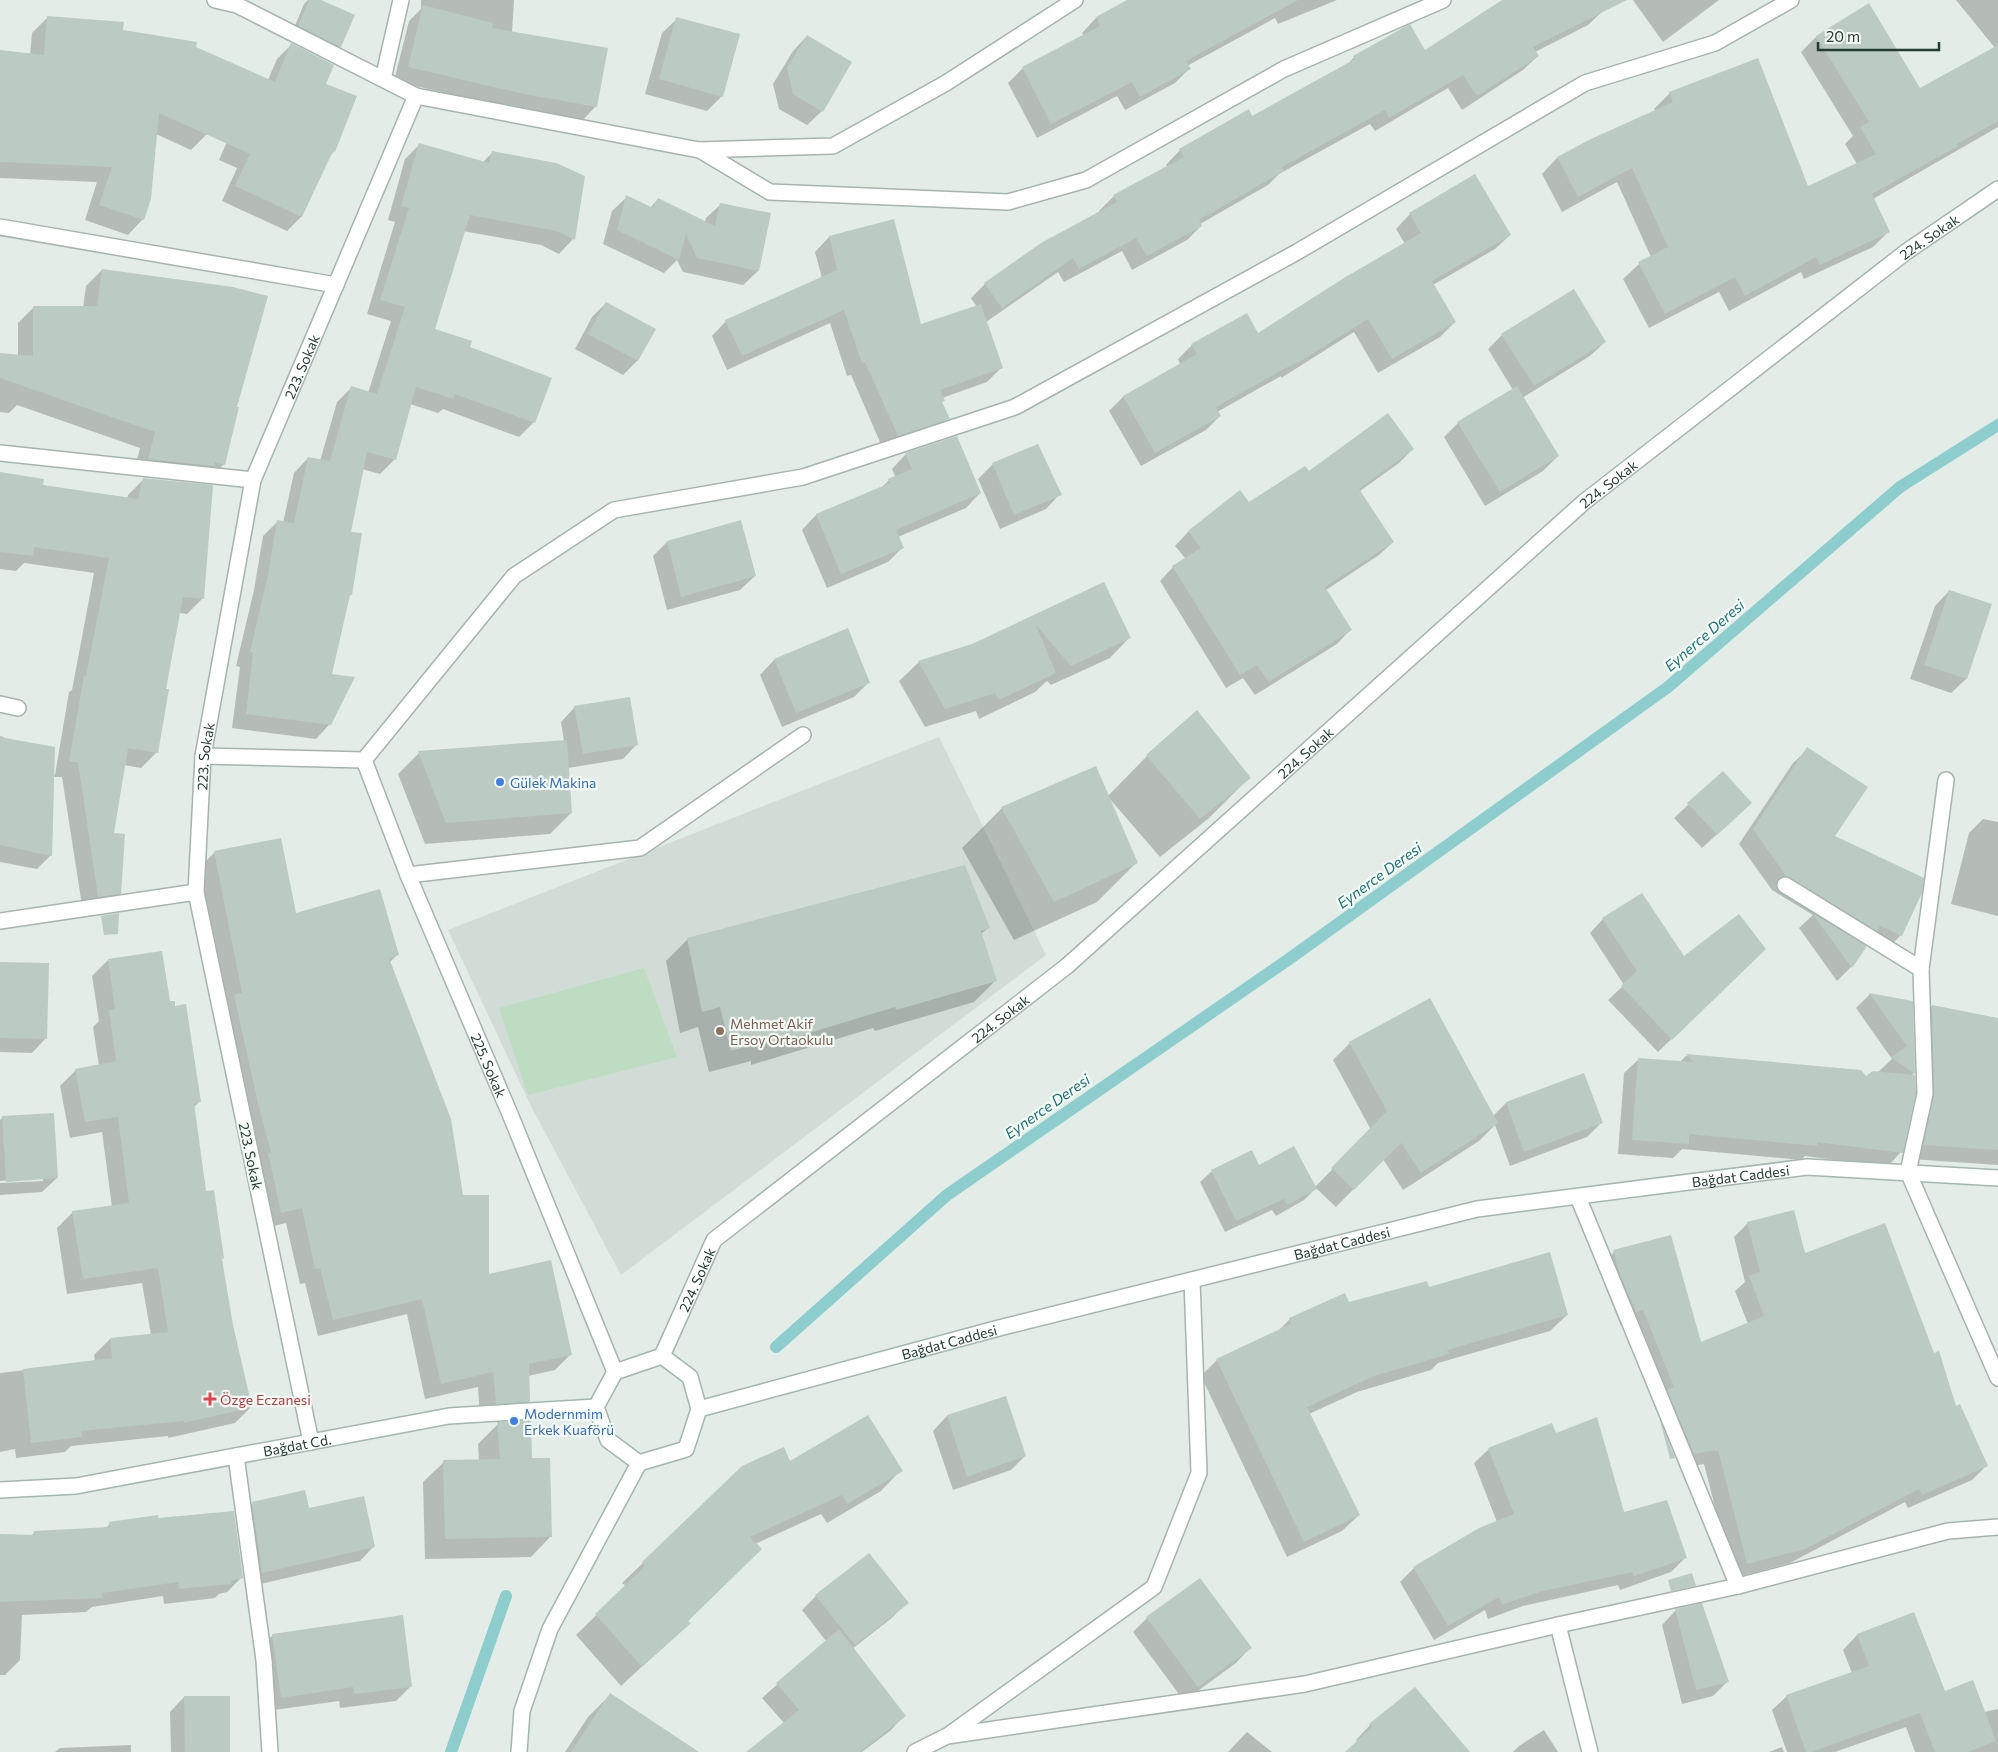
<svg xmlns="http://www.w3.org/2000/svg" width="1998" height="1752" font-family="Commissioner,sans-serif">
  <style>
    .built { fill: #d1dcd6 }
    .green { fill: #bddcc1 }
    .shadow { fill: #0003 }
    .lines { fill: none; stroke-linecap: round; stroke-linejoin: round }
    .stream { stroke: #8ecdce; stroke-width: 12 }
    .building { fill: #bbcac2 }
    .street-casing { stroke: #a6b4ad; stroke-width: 18 }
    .secondary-casing { stroke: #a2b7ad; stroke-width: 18 }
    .street { stroke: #fff; stroke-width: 15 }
    .secondary { stroke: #fff; stroke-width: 15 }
    .shop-dot { fill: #3f7fe0; stroke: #f3f9f5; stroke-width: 2 }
    .education-dot { fill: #8d6e63; stroke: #f3f9f5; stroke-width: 2 }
    .health-dot { fill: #e0444e; stroke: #f3f9f5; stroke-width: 2 }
    .labels { text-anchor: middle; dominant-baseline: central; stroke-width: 4.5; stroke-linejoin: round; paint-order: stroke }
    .street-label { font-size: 14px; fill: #243d33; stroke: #f3f9f5 }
    .shop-label { font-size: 14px; fill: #366cbe; stroke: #f3f9f5; text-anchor: start }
    .education-label { font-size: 14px; fill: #785e54; stroke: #f3f9f5; text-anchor: start }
    .health-label { font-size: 14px; fill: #be3a42; stroke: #f3f9f5; text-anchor: start }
    .water-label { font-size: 15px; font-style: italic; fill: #217376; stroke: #f3f9f5 }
  </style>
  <rect width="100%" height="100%" fill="#e3ece7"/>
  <path class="built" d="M939,737L1046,955L621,1275L531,1106L448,930Z"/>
  <path class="green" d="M644,968L677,1057L528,1095L499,1008Z"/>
  <path class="shadow" d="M308,0H318L353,15L340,47L333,54L292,33L304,4Z
    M421,0H514L512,32L596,106L582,121L509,108L394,81L409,21L421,9Z
    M1129,0H1337L1278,24L1275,18L1187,66L1189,69L1175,83L1125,110L1117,96L1037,138L1008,83L1023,68L1084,36L1082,33L1096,18Z
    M1520,0H1597L1603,11L1588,25L1535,52L1538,56L1523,70L1462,110L1448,88L1375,131L1370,124L1279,174L1268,185L1200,224L1201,226L1187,240L1132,270L1122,251L1064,282L1058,272L986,322L1001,368L987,382L942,398L941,402L948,418L934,433L883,449L851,375L847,376L830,323L727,370L712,336L726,321L822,278L815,252L829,237L920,326L977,307L971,298L985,284L1100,212L1099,211L1114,196L1167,167L1166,165L1180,150L1252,117L1346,66L1354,57L1425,51Z
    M1633,0H1719L1663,42Z
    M1956,0H1998V127L1873,199L1888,232L1873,247L1804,279L1801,272L1729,311L1719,292L1649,328L1623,279L1639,264L1651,257L1617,182L1562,212L1542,174L1557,158L1592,140L1656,112L1654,109L1670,93L1807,188L1857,164L1845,144L1853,136L1801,52L1816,37L1919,90L1995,48Z
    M48,17L122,31L207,134L191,150L156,134L143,219L128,235L85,220L97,182L0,178V52L30,55L32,33Z
    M677,19L722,96L707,111L645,94L662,33Z
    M807,36L822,111L807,125L779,109L773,84L793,51Z
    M291,45L324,84L334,151L330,156L301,217L287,231L222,201L237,168L219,160L249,92L268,80L277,59Z
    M419,145L482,163L492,153L584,177L573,239L559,254L541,245L463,231L433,330L469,348L550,378L533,423L519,437L443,409L438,413L410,404L395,459L380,474L362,469L349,533L351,595L348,597L330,676V724L316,739L232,728L240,667L236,666L254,590L263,536L277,522L283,523L294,473L308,458L320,461L337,402L351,388L368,393L391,321L367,314L395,222L388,220L405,159Z
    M627,197L650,208L658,199L705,223L706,218L721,204L758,271L743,285L683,272L677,260L664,273L603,244L612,211Z
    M1410,214L1510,235L1495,249L1433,285L1455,322L1440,337L1378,373L1354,332L1281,378V376L1217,412L1220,416L1206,430L1141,466L1109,411L1123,397L1180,364L1178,359L1192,345L1258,335L1405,244L1396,229Z
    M102,270L236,408L224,464L208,480L201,478L198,482L133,475L140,448L17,405L9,413L0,412V354L18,356V323L33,308H83L86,286Z
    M606,303L655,330L637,361L623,375L575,349L592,317Z
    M1502,335L1605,342L1590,356L1522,398L1558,456L1543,471L1485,506L1444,437L1458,423L1513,390L1488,349Z
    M1413,449L1399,463L1360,491L1393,542L1379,555L1326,590L1350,630L1337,644L1255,695L1243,678L1226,688L1160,581L1173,567L1186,559L1175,546L1188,532L1240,492L1249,503Z
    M906,454L980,493L966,508L898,537L902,548L888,562L827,588L802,530L816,515L881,488L889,480L896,478L892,469Z
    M993,464L1060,494L1046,509L1000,529L978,479Z
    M0,474L41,486L127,499L128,495L144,479L203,598L187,614L179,613L164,690L157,752L141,768L124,765L113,834L119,893L104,909L83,912L62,777H53L51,855L37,869L0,862V736L4,737L3,739L55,775L69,692L72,690L94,573L24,563L16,571L0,569Z
    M667,542L755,576L740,590L667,610L653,556Z
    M1103,583L1129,638L1110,658L1051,685L1047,681L1035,692L979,719L976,711L925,727L899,681L919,662L973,645Z
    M1949,591L1990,605L1966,679L1951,693L1910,679L1935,606Z
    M847,630L869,682L854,697L782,727L760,675L774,660Z
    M575,707L637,744L623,759L568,768L571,813L550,834L425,844L398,774L419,753L564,741L561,722Z
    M1197,712L1249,778L1209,818L1160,857L1109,798L1136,863L1097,902L1014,940L962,848L1002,808L1095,767L1108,796L1147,756Z
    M1808,749L1833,837L1901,935L1886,950L1866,940L1862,945L1865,947L1851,967L1837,981L1799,928L1813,915L1772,890L1739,844L1793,763Z
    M1722,773L1736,817L1702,848L1674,818Z
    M1983,819L1998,822V916L1951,904L1969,833Z
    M215,852L295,915L397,955L389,963L488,1276L571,1354L555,1370L528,1376L529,1401L513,1417L480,1419L478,1387L425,1399L407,1314L318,1336L305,1283L300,1284L286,1223L265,1228L199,868Z
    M1603,919L1683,958L1765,949L1658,1052L1608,1000L1624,985L1590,933Z
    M988,928L981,934L995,981L974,1002L875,1031L873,1028L751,1065V1061L709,1072L698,1027L680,1033L666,961L688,939Z
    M108,960L169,1003L200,1101L193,1108L205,1192L223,1258L221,1260L232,1325L251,1407L235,1423L168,1438V1436L71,1446L65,1452L16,1458L15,1449L0,1452V1373L95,1362L94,1355L110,1339L151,1335L142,1283L67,1294L57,1228L73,1212L112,1207L102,1132L70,1138L60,1086L76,1070L99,1066L93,1027L99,1021L92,976Z
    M0,963L46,1038L32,1053L0,1052Z
    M1870,994L1911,1002L1914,1073L1911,1076L1901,1152L1887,1167L1805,1156L1801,1160L1682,1149L1673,1158L1618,1154L1624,1073L1639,1059L1680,1062L1686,1056L1860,1071L1866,1078L1877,1073L1892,1059L1856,1008Z
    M1932,1006L1998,1020V1165L1910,1159L1920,1109L1918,1021Z
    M1350,1043L1493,1116L1506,1103L1584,1074L1601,1123L1587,1137L1510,1166L1495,1125L1479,1141L1403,1190L1383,1159L1336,1207L1316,1188L1304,1200L1276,1216L1272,1210L1225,1232L1200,1182L1212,1171L1258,1167L1315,1187L1371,1130L1333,1060Z
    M2,1118L57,1178L42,1192L0,1195V1183L43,1181V1178L0,1181V1120Z
    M1748,1223L1804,1255L1955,1408L1986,1466L1972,1480L1908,1508L1905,1502L1790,1563L1733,1578L1704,1464L1680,1468L1654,1405L1659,1400L1629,1323L1621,1326L1605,1286L1600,1266L1614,1252L1700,1343L1748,1324L1735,1291L1745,1282L1734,1237Z
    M1428,1289L1567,1315L1550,1331L1438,1363L1431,1370L1357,1392L1309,1414L1359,1515L1342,1531L1287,1557L1201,1376L1217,1360L1278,1331L1290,1319L1349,1304Z
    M1005,1397L1025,1456L1011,1470L953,1490L933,1431L947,1416Z
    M498,1424L531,1460L551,1536L531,1557L425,1559L423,1482L444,1462L479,1461L478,1444Z
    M1555,1435L1624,1514L1685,1558L1671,1572L1620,1590L1618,1585L1523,1606L1488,1619L1485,1610L1434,1640L1400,1582L1414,1568L1497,1522L1474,1463L1489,1449Z
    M790,1463L901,1470L881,1491L827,1523L821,1514L755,1544L687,1622L689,1623L621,1686L576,1635L626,1586L622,1583L743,1467Z
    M252,1504L308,1509L374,1546L360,1561L247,1587L238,1518Z
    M157,1520L242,1577L227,1592L219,1594L215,1598L164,1604L163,1596L92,1607L86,1612L22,1615L20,1660L5,1675H0V1535L31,1536L35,1532L105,1529L110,1524Z
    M869,1554L907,1602L893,1617L852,1649L904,1716L890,1731L862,1752H748L784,1723L762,1698L826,1641L802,1610L816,1596Z
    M1676,1610L1727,1682L1713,1696L1682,1704L1662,1625Z
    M1914,1614L1945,1692L1984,1712L1998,1709V1752H1915L1906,1727L1835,1752H1787L1772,1710L1787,1696L1852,1673L1843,1650L1857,1635Z
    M1147,1618L1250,1648L1236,1663L1184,1701L1133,1632Z
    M273,1635L411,1686L396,1701L340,1708L339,1701L267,1711L258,1650Z
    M1415,1688L1469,1752H1347L1358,1742L1356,1740L1370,1725Z
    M610,1695L668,1752H565L588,1717Z
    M184,1697L229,1752H171L170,1712Z
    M1544,1730L1558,1752H1513L1519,1746Z
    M1247,1732L1272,1752H1228Z
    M131,1745V1752H55L60,1748Z
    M1782,1747L1784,1752H1769Z"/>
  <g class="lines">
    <path class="stream" d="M776,1347L947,1195L1289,959L1668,687L1900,487L1998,425
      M451,1752L506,1596"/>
  </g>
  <path class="building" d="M309,0H321L355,15L341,47L298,26Z
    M1127,0H1298L1186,61L1191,69L1140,97L1132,82L1051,124L1022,67L1100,26L1096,17Z
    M1502,0H1627L1533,47L1539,56L1477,96L1463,75L1389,118L1385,110L1282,167L1284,171L1199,220L1202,226L1147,256L1136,238L1079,269L1073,258L1002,308L984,283L1041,243L1117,202L1113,195L1184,157L1179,149L1249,109L1252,116L1355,59L1353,56L1410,24L1425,50Z
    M1869,3L1920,88L1998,45V121L1957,144L1958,146L1872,194L1890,232L1820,265L1816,257L1745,296L1735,277L1665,314L1638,262L1668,247L1632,168L1578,197L1557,157L1591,139L1673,102L1669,92L1758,58L1808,186L1876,154L1860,127L1869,122L1816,36Z
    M423,5L493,23L492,28L608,48L597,107L524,94L408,67Z
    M47,16L124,22L123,30L197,42L196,47L275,82L291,43L334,65L326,84L357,96L335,152L333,151L302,217L235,186L250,154L159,113L151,199L144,220L99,205L112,167L0,162V50L44,55Z
    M676,17L740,34L723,97L659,79Z
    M807,35L852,62L823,112L793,94L787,68Z
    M419,143L489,163L492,151L556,163L585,176L575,240L556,231L470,215L435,329L472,341L470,347L552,378L535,423L455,394L454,399L416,387L396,460L367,452L351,532L362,533L352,595H350L332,674L355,677L331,725L246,714L253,653L250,652L268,575L277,520L294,523L308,457L330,461L351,386L377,394L405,307L380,300L409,208L401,206Z
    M1475,174L1511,235L1432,281L1456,322L1392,359L1368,319L1296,364L1295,363L1216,407L1221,416L1155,453L1123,396L1197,354L1191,344L1247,313L1258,333L1344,278L1421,233L1409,213Z
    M626,195L653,208L658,198L715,226L720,203L771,213L759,271L697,258L686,234L679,260L617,230Z
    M894,219L921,324L981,304L1003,368L940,390L945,401L942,402L950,419L898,436L865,362L862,363L844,310L742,356L725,320L837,270L829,236Z
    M102,269L233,287L268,296L237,407H239L225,465L215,462V466L148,459L155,432L0,378V353L33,356V306H97Z
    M1574,289L1606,342L1534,386L1501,334Z
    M606,302L656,329L638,361L588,334Z
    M1517,386L1559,456L1500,492L1457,422Z
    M1388,413L1414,449L1359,489L1394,542L1325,587L1352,630L1269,682L1257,665L1240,675L1172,566L1201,548L1188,531L1240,490L1249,502L1305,466L1309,471Z
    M957,436L981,493L896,530L904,548L841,574L816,514L890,483L888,479L912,469L905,453Z
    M1038,444L1062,495L1014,515L992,463Z
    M0,472L44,479L43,485L138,499L143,478L213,485L204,599L183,597L166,689H169L158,753L128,748L114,833L125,834L121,894L98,897L78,762H69L84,675L86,676L109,558L34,547L33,556L0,552Z
    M741,520L756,576L681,597L667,541Z
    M1104,582L1131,638L1071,666L1036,625L1056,673L999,700L995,693L945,709L918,661L972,644Z
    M1949,590L1992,604L1967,679L1924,665Z
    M848,628L870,683L796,713L774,659Z
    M630,697L638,745L583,754L574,706Z
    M1197,710L1251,778L1200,819L1146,755Z
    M0,737L55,747L52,856L0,845Z
    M567,740L572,813L446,823L418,751Z
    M1807,747L1868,787L1835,836L1924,878L1922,893L1902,936L1880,926L1877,931L1786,876L1753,829Z
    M1096,766L1138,863L1054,902L1001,807Z
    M1723,771L1752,803L1717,835L1687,803Z
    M281,838L296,913L380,889L399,955L389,958L451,1119L463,1195H489V1274L551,1260L572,1355L529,1364L530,1402L496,1404L493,1372L441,1384L422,1299L333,1320L320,1268L315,1269L302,1208L281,1213L268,1153H271L257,1099L234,995L242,993L214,851Z
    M965,865L990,928L981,931L997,981L896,1010L895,1007L773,1044L772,1040L731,1051L720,1007L702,1012L687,938Z
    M1642,893L1684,956L1739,914L1766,949L1672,1040L1621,986L1637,971L1602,918Z
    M119,913L118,934L104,935L101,916Z
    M1812,913L1867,946L1852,968Z
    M162,951L170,1001H175V1006L186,1004L201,1102L194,1103L206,1191L214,1190L224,1258L222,1259L233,1325L252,1407L184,1423V1421L81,1431L82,1437L31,1443L23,1369L112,1358L110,1338L168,1332L158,1268L83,1279L72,1211L129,1203L118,1117L85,1122L75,1069L116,1061L109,1010L115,1009L108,959Z
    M0,962L49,963L47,1039L0,1038Z
    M1869,993L1913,1001L1915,1074L1891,1057L1907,1046Z
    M1430,998L1498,1123L1421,1173L1401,1143L1354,1190L1331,1168L1387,1111L1349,1042Z
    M1932,1005L1998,1018V1150L1923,1145L1934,1094Z
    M1686,1054L1861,1070L1866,1076L1873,1071L1915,1075L1916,1093L1903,1153L1817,1142V1146L1689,1134V1144L1632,1140L1638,1058L1693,1062Z
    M1584,1073L1603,1123L1524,1152L1506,1102Z
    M54,1113L58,1178L6,1182L2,1116Z
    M1294,1146L1317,1189L1287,1205L1284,1199L1236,1221L1211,1170L1252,1150L1259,1165Z
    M1794,1210L1805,1253L1885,1223L1934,1353L1939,1351L1956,1406L1960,1404L1988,1466L1922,1495L1919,1489L1805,1549L1747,1564L1718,1450L1694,1454L1667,1390L1674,1387L1643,1310L1636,1312L1619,1272L1613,1250L1671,1235L1701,1342L1764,1316L1749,1276L1760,1272L1747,1222Z
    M1550,1252L1568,1315L1447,1350L1449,1354L1374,1376L1307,1407L1360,1515L1304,1542L1216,1359L1291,1324L1289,1318L1345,1293L1349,1302L1427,1281L1429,1287Z
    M1006,1396L1026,1456L967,1477L947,1415Z
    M868,1415L903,1471L847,1504L842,1495L750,1537L762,1549L688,1621L691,1623L642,1667L595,1614L645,1566L642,1562L742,1466L784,1447L790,1461Z
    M1597,1417L1624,1512L1667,1500L1687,1558L1634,1576L1632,1572L1539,1592L1502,1605L1499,1597L1448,1626L1413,1567L1479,1528L1514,1514L1488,1448L1552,1423L1556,1433Z
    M531,1420L532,1458H550L552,1537L445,1539L443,1460L500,1459L497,1422Z
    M1660,1420L1675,1458L1670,1459Z
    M305,1490L309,1508L364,1496L375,1547L262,1573L252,1502Z
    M234,1511L243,1578L231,1581V1584L179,1589L178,1582L102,1593L103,1598L0,1602V1534L35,1535L34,1531L110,1527L109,1522L158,1515V1518Z
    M869,1553L909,1603L855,1645L815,1595Z
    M1692,1573L1696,1586L1671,1591L1668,1580Z
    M1200,1578L1252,1648L1198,1687L1146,1617Z
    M1702,1603L1729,1682L1696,1690L1675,1609Z
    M1914,1612L1945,1691L1973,1680L1996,1741L1968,1752H1935L1920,1713L1811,1752H1806L1786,1695L1869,1666L1857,1634Z
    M403,1615L412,1687L354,1694L353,1687L281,1698L272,1634Z
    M839,1629L906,1716L860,1752H746L799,1710L776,1683Z
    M1415,1687L1470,1752H1345L1372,1727L1369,1724Z
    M610,1693L699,1752H571Z
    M184,1696H230V1752H185Z"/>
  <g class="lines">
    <g class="street-casing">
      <g id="street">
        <path d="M215,0L237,5L416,96L699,150L833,146L946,83L1075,0"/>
        <path d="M383,79L401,0"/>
        <path d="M700,150L770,192L1008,202L1086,180L1284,69L1443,0"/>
        <path d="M0,227L336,285"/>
        <path d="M0,453L253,480"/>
        <path d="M0,704L18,708"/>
        <path d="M203,756L364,760L514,576L614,510L803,477L1015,407L1297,252L1585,83L1715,43L1791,0"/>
        <path id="s1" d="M364,760L408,875L510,1114L615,1372"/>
        <path d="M1946,780L1921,969L1925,1094L1908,1172L1998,1378"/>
        <path d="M408,875L640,848L803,735"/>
        <path d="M1785,885L1921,969"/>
        <path d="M0,921L196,892"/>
        <path d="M1578,1197L1738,1586"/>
        <path id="s2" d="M662,1356L714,1240L1067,966L1584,502L1906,252L1998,189"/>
        <path id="s3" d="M311,1442L196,892L203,756L253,480L416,96"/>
        <path d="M236,1456L264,1660L270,1752"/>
        <path d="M1558,1625L1590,1752"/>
        <path d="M950,1734L1154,1587L1199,1473L1192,1280"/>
        <path d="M915,1752L947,1736L1305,1684L1558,1625L1738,1586L1948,1531L1998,1527"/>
      </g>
    </g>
    <g class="secondary-casing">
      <g id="secondary">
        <path d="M662,1356L690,1377L699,1409L686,1449L639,1463L608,1440L596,1407L615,1372Z"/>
        <path id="s4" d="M699,1409L999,1328L1477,1209L1807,1167L1998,1178"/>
        <path id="s5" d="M0,1490L76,1486L449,1416L596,1407"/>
        <path d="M519,1752L522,1711L550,1629L639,1463"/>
      </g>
    </g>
    <use href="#street" class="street"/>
    <use href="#secondary" class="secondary"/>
  </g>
  <g class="shop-dot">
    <circle cx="500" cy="782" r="5"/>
    <circle cx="514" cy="1421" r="5"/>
  </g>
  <circle class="education-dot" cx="720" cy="1031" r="5"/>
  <path class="health-dot" d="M207.5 1391.5h5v5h5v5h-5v5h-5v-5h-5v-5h5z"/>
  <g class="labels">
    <g class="street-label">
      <text stroke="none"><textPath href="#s2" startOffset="1704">224. Sokak</textPath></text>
      <text stroke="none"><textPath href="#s3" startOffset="1102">223. Sokak</textPath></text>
      <text stroke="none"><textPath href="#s2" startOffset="1299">224. Sokak</textPath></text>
      <text stroke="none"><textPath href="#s2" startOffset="894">224. Sokak</textPath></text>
      <text stroke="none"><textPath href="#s3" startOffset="698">223. Sokak</textPath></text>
      <text stroke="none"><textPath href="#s2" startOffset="489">224. Sokak</textPath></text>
      <text stroke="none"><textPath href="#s1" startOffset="330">225. Sokak</textPath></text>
      <text transform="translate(251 1156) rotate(78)">223. Sokak</text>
      <text stroke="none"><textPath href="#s4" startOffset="1069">Bağdat Caddesi</textPath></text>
      <text stroke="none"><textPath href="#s4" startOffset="664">Bağdat Caddesi</textPath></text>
      <text stroke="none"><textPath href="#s2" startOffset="84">224. Sokak</textPath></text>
      <text stroke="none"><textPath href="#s4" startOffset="259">Bağdat Caddesi</textPath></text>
      <text stroke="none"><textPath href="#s5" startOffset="301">Bağdat Cd.</textPath></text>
    </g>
    <g class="shop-label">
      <text x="510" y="782">Gülek Makina</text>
      <text x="524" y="1413">Modernmim<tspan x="524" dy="16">Erkek Kuaförü</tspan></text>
    </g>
    <g class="education-label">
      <text x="730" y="1023">Mehmet Akif<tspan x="730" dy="16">Ersoy Ortaokulu</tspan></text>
    </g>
    <g class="health-label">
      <text x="220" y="1399">Özge Eczanesi</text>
    </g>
    <g class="water-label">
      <text transform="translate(1704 635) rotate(-41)">Eynerce Deresi</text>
      <text transform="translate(1379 875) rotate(-36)">Eynerce Deresi</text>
      <text transform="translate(1047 1106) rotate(-35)">Eynerce Deresi</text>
    </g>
  </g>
  <path d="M1818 42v8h121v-8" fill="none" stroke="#243d33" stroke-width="2.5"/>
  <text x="1826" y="42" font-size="15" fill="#243d33" stroke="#f3f9f5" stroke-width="4" paint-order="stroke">20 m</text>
</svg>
